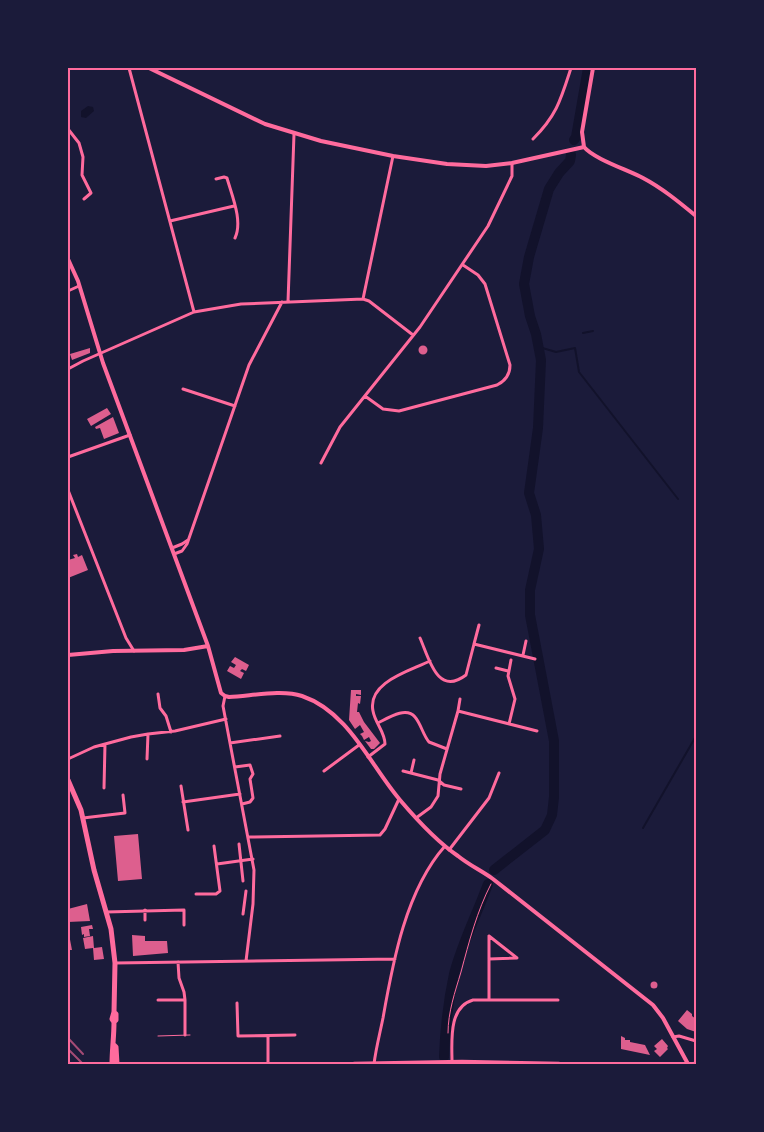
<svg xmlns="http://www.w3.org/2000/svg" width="764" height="1132" font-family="Quicksand,sans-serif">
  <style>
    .water { fill: #12122b }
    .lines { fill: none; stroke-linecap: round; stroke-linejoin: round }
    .stream { stroke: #12122b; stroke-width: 2 }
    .river { stroke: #12122b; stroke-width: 10 }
    .building { fill: #dd5f8e }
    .path { stroke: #ff6b9d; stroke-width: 1 }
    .service { stroke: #ff6b9d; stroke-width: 1 }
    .minor { stroke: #ff6b9d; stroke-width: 3 }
    .tertiary { stroke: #ff6b9d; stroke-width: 4 }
    .secondary { stroke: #ff6b9d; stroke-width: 4.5 }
    .primary { stroke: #ff6b9d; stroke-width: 5 }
    .rail { stroke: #a44b75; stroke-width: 2 }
    .neatline { fill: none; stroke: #ff6b9d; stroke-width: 2 }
  </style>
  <rect width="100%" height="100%" fill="#1b1b3a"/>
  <path class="water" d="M88,106L93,107L94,111L86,118L81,117V111Z"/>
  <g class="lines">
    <path class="stream" d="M583,333L593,331
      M539,347L556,352L575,348L579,372L678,499
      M554,779L557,783
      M643,828L696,736"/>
    <path class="river" d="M574,140L576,137L588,68
      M494,870L545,830L552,815L554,797V741L530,615V590L539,549L536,515L529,493L538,428L541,360L536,334L530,316L524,284L529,257L549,189L559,173L570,161L571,155
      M444,1057C445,1029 448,1002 454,974C462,943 477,914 488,884"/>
  </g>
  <path class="building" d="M418.5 350a4.5 4.5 0 1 1 9 0a4.5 4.5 0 1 1-9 0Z
    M90,348V353L72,360L70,354Z
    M107,408L111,414L91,426L87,419Z
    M113,417L119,433L104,439L100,428L96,429L95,427Z
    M77,554L78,557L82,555L88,570L68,578V560L75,558L73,555Z
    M235,657L249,665L246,671L242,669L240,671L244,673L241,679L227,671L230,666L234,668L236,665L231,662Z
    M351,690H361V695L356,694V696H361L360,704L358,703L357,712H359L364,722L380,743L374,749H371L365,741L369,742L371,741L369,737L364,740L362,736L360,734L364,732L360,725L355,729L349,720Z
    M138,834L142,879L118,881L114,836Z
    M87,904L90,921L68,922V909Z
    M92,925L93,929H89L90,936L84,937V934L82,935L81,927Z
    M68,929L72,950H68Z
    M132,935L145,936V941H167L168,953L133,956Z
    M93,936L94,948L102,947L104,959L94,960L93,948L85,949L83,938Z
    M650.5 985a3.5 3.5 0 1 1 7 0a3.5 3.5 0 1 1-7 0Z
    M687,1010L692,1014V1016L696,1019V1032L687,1029L678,1021Z
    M621,1036L625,1038V1040H630V1042L645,1045L650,1055L621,1049Z
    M662,1039L668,1046L667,1048L668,1049L660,1057L654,1051L657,1049L654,1046Z"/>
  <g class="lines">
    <path class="path" d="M448,1033C448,1012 455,992 461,972C469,942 477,911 491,884"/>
    <path class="service" d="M158,1036L190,1035"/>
    <path class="minor" d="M129,68L194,312
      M68,129L79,143L83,157L82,175L91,193L84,199
      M533,139C557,115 561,99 571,68
      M216,179L224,177L227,178C232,196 243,221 235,238
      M170,221L234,206
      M68,291L79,286
      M363,299L393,156
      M288,302L294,134
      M68,369L83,361L194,312L241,304L363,299L369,301L413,335
      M183,389L235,406
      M365,396L383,409L399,411L497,385C505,381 510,374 510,365L485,284L478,275L463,265
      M68,457L130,435
      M321,463L340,427L420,327L488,226L512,176V163
      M68,490L126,638L134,651
      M172,548L182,544L188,540
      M174,554L182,551L187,544L249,365L282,302
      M420,638C429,658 437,697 466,675L474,644L535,659
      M474,644L479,625
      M523,655L526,641
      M496,668L508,671
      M158,694L160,708L166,716L171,732
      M225,696L223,706L254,870L253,904L246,961
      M458,711L460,699
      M378,723C388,718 406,706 415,717C421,724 423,735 429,742L447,749
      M509,724L515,699L508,676L511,660
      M230,743L280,736
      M368,757L385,744C385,732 375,723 373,711C367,682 410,671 430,661
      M68,759L94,747L131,737L148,734L175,731L226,719
      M147,759L148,734
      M235,767L250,765L253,774L250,779L253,798L250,802L242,804
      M324,771L359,745
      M403,771L438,780L444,785L461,789
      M411,773L414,760
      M181,786L188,830
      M104,788L105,744
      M183,802L240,794
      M83,818L125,813L123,795
      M416,818L431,807L438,796L440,774L458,711L537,731
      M249,837L380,835L385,829L399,799
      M239,844L243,881
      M449,850L489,798L499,773
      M217,864L253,859
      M196,894H216L220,891L214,846
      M145,910V920
      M106,912L184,910V925
      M243,914L246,891
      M489,959L517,958L489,936
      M178,962L179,978L184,992L185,1000V1035
      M115,963L395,959
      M158,1000H185
      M489,1000V936
      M237,1003L238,1036L295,1035
      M268,1036V1064
      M673,1037L679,1036L696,1041
      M452,1062C452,1042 448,1007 473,1000H558
      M374,1064C376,1048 380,1033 383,1018C393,961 406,890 445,846"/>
    <path class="tertiary" d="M149,68L265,124L321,141L393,156L447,164L486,166L512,163L584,147
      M593,68L582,132L584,147C594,159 628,170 643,178C662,188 679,202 696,216
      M68,259L78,281L103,363L208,646L221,693L225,696L229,697C251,696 282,689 302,696C349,712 370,765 400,800C417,820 436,841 458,856C469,865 482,871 493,879L653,1005L663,1018L688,1064
      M68,655L113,651L184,650L208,646"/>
    <path class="secondary" d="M354,1064L462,1062L559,1064
      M694,1064H696"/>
    <path class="primary" d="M68,780L81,810L94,870L111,929L115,963L114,1012L112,1019L114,1022
      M114,1045L116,1047L117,1064
      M112,1064C112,1050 114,1037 114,1022L116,1020V1014L114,1012"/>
    <path class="rail" d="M68,1038L83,1054
      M69,1050L83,1064"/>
  </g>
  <rect width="764" height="1132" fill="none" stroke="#1b1b3a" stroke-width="138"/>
  <rect x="69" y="69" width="626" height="994" class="neatline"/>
</svg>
